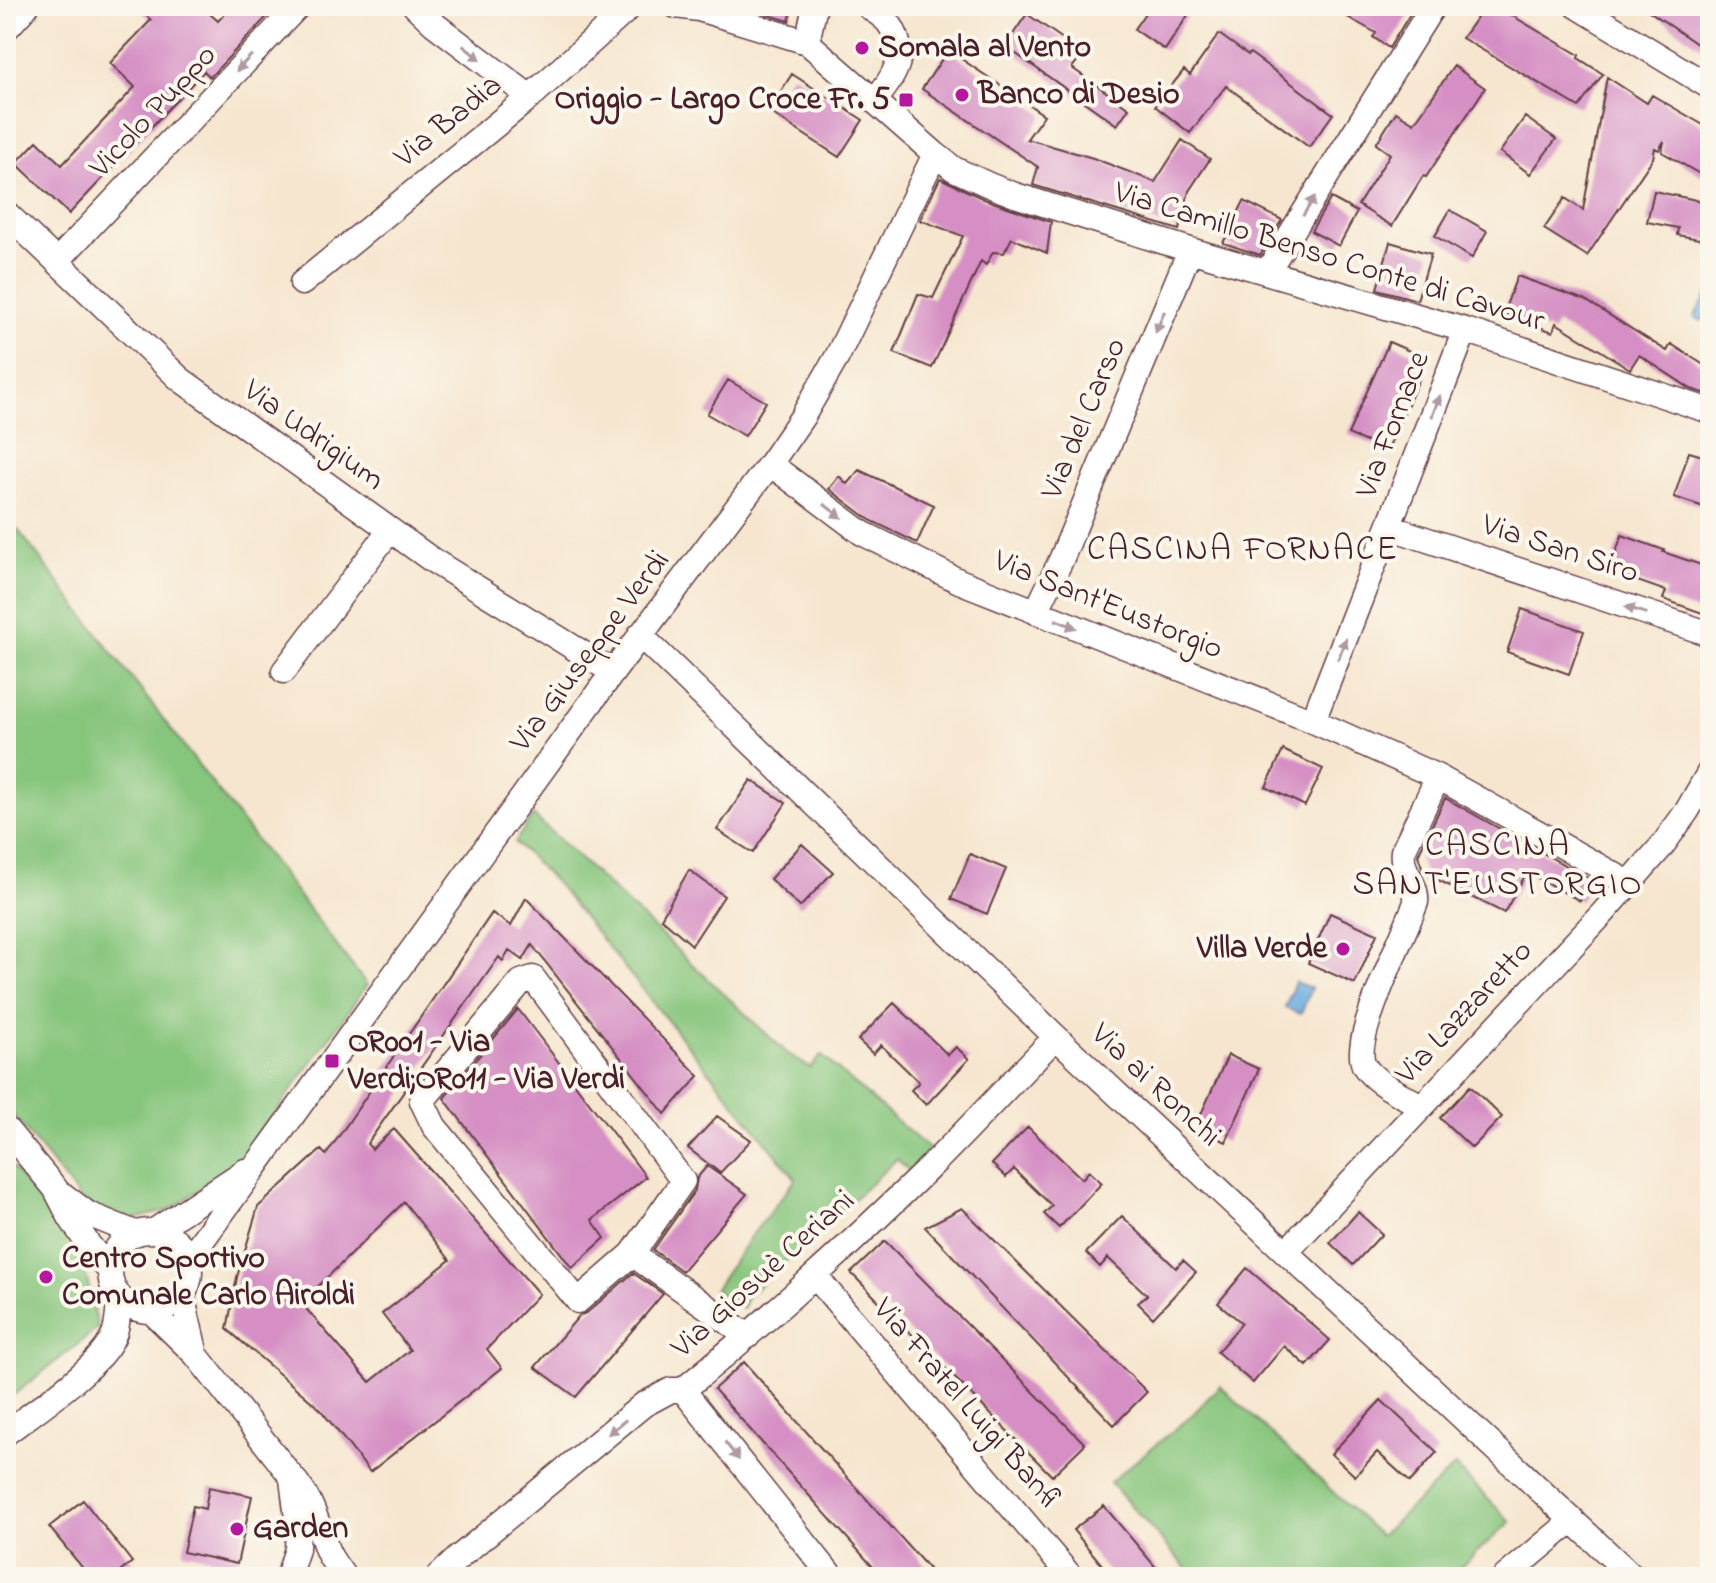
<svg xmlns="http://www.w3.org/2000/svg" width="1716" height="1583" font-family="'Indie Flower',sans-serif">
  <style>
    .green { fill: #86c57c; stroke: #687254; stroke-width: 2 }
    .water { fill: #6aaddf; stroke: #5a6685; stroke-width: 2 }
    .building { fill: #d58fc4; fill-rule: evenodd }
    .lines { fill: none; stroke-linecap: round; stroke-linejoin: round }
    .minor-casing { stroke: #643d44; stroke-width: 27 }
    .minor { stroke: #fff; stroke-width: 24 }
    .oneway { fill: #ae9aa0 }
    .poi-dot { fill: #b5179e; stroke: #fbf7ec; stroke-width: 3 }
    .labels { text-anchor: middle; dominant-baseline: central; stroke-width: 8; stroke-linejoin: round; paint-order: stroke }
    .poi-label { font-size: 32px; font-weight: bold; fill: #4a1f2b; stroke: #fbf7ec; text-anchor: start }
    .street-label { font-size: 32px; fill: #4a1f2b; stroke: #fbf7ec }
    .neighbourhood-label { font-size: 34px; letter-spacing: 2px; fill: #4a1f2b; stroke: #fbf7ec }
  </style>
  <rect width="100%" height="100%" fill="#fbf7ec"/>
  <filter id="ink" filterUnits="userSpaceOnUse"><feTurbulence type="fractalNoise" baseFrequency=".0125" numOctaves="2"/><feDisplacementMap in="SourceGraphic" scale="16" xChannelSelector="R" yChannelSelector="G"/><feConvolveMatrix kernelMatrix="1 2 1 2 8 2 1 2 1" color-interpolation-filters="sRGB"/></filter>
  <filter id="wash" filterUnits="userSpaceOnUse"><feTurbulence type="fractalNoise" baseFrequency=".006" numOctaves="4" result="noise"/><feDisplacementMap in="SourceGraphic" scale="32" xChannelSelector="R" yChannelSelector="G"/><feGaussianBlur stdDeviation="1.8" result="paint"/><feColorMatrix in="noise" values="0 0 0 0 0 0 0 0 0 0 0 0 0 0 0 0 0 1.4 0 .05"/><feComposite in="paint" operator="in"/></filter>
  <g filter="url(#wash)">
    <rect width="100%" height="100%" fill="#f6e6cf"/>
    <path class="green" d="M6,514L367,985L271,1119L238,1162L170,1210L134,1219H113L80,1199L6,1106Z
      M533,815L787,1053L810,1068L821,1055L930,1150L909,1171L897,1159L747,1297L742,1309L714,1290L752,1235L796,1179L556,883L515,842Z
      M6,1159L81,1252L98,1328L6,1401Z
      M1220,1386L1380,1536L1455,1466L1511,1522L1449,1577H1194L1110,1482L1191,1416Z"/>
    <path class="water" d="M1709,292L1710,317L1709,319L1704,317L1701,321L1694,317Z
      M1295,982L1311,988L1301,1014L1285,1008Z"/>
    <g id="blocks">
      <path class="building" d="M136,6H201L218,21L232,6H277L210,77L204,71L69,214L16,163L37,141L62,165L135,87L110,63L151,20Z
        M741,6H793L789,21Z
        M1150,6H1194L1165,50L1134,29Z
        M1328,6H1415L1389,48L1373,37L1376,33Z
        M1485,6H1517L1511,15L1579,55L1578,58L1603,74L1579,107L1462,38Z
        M1642,6H1710V53Z
        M1027,14L1083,53L1072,68L1129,108L1117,125L1005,46Z
        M1219,34L1248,55L1250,53L1333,114L1309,147L1226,86L1190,133L1155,106L1184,70L1190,75Z
        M948,50L1044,115L1027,139L1093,158L1155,182L1182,140L1210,159L1189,191L1179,230L1033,185L1038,167L922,89Z
        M1454,66L1485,88L1426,177L1423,176L1392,226L1358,205L1390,154L1376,144L1396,112L1414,123Z
        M792,74L863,120L839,157L768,111Z
        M1607,77L1647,103L1652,95L1710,129V180L1662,152L1664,141L1659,150L1655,148L1653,158L1587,256L1544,229L1565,198L1583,210Z
        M1525,117L1556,139L1530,174L1500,152Z
        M940,178L984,199L1051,222L1047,253L1012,238L1004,253L993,252L986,265L981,261L932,368L894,353L918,294L933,298L963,236L920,220Z
        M1654,191L1710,203V241L1677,235L1678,228L1647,222Z
        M1331,198L1357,212L1339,246L1311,231Z
        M1244,201L1282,220L1260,255L1223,243Z
        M1450,210L1487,231L1472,258L1435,236Z
        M1390,242L1431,254L1417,300L1377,289Z
        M1517,276L1585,300L1667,351L1671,344L1710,369V395L1691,389L1639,355L1630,369L1556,323L1553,332L1503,314Z
        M1389,342L1428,359L1387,451L1348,434Z
        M728,380L766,402L745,436L707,414Z
        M1689,452L1710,458V509L1674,497Z
        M859,470L934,505L917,543L870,520L829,489L839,476L847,484Z
        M1622,535L1664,550L1663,552L1710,568V598L1705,614L1663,599L1666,591L1609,571Z
        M1522,609L1584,631L1569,674L1507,652Z
        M1283,750L1323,769L1305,806L1266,787Z
        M751,780L786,803L753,853L717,830Z
        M1445,798L1591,880L1580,901L1527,872L1504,913L1424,873L1418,855Z
        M802,844L833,872L800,907L770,879Z
        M970,854L1006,869L987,914L951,899Z
        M689,870L724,896L692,945L661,918Z
        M526,898L699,1076L665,1114L532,945L523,960L509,950L503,961L499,957L367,1144L372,1149L394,1129L539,1294L487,1349L502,1368L370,1472L319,1408L227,1329L237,1277L258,1207L321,1150L326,1155L492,913L511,926ZM404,1202L450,1260L382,1314L410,1350L370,1382L301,1303Z
        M1330,913L1377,934L1355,984L1308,963Z
        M894,1003L948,1055L956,1047L969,1059L926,1105L911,1090L919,1082L881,1045L873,1054L858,1040Z
        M518,1009L646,1177L592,1220L605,1238L572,1268L444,1098Z
        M1228,1055L1259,1069L1226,1142L1202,1131L1197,1123Z
        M1470,1086L1502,1117L1472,1148L1440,1118Z
        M717,1116L751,1140L720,1173L688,1148Z
        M1028,1127L1082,1179L1089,1171L1102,1183L1059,1228L1044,1214L1052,1206L1014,1169L1006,1177L992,1164Z
        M707,1166L747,1194L682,1271L653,1250L695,1190L697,1178Z
        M962,1208L1147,1392L1114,1425L925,1227Z
        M1358,1212L1382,1234L1353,1265L1330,1243Z
        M1122,1216L1176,1268L1183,1260L1196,1272L1153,1318L1138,1303L1147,1295L1108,1258L1100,1267L1086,1253Z
        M885,1241L1085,1444L1052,1476L851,1273Z
        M1247,1268L1330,1340L1307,1366L1284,1346L1253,1383L1217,1352L1242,1323L1218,1303Z
        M633,1273L663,1294L576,1397L535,1367L579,1316L588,1312Z
        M744,1362L929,1569L920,1577H882L714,1389Z
        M1381,1400L1437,1452L1410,1482L1377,1452L1355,1476L1331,1454Z
        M209,1487L252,1496L237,1564L183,1552L193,1506L205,1509Z
        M83,1500L132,1562L114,1577H90L49,1527Z
        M1104,1506L1164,1577H1112L1073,1530Z"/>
    </g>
  </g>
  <g filter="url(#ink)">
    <use href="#blocks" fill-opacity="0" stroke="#643d44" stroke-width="2"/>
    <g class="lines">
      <g class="minor-casing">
        <path id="minor" d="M415,6L434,24L530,97
          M676,6L699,9L807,42L935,154L954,169L989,185L1015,195L1190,250L1465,330L1710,411
          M868,6C874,11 883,16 888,22C910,52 896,75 875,100
          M1577,6L1710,87
          M6,29L27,6
          M807,42L815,6
          M6,213L180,379L432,560L613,672
          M57,261L298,6
          M1267,272L1433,6
          M302,283L530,97L631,6
          M770,464L862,533L959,581L1313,721L1438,777L1629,883
          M1389,527L1710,634
          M1036,612L1061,560L1190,250
          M640,635L1056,1037L1633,1577
          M284,671L390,530
          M1313,721L1465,330
          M1421,1106C1403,1095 1376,1084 1365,1067C1348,1042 1406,933 1416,902C1418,883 1400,871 1403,851L1438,777
          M6,1129L55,1188L70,1217L88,1244L110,1271
          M63,1195L88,1214L135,1233
          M154,1231L245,1171
          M110 1271a40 40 0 1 1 80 0a40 40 0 1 1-80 0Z
          M1286,1252L1603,913L1662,846L1687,811L1710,771
          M632,1254L578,1301L434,1126L422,1101L521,982L533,978L683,1181L632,1254L748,1336
          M188,1260L613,672L770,464L803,416L837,357L935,154
          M815,1276L1071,1577
          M182,1295L196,1355
          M151,1311L196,1355L291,1476C312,1498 317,1523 327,1550C331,1560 338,1568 344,1577
          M683,1390C768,1320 849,1246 928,1169C972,1126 1013,1080 1056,1037
          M683,1390L832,1577
          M6,1433C35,1411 96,1370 112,1339C119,1326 118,1310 119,1296
          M288,1577L297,1549L298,1526L292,1479
          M438,1577L458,1558L643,1405L671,1390H683
          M1505,1577L1573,1520"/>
      </g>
      <use href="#minor" class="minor"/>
    </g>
    <defs><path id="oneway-solid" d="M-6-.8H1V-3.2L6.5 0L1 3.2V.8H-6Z" transform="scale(2)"/></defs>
    <g class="oneway">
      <use href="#oneway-solid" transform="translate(472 53) rotate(38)"/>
      <use href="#oneway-solid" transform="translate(244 63) rotate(133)"/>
      <use href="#oneway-solid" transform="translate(1309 206) rotate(-58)"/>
      <use href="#oneway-solid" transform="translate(1160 322) rotate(113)"/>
      <use href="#oneway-solid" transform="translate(1436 406) rotate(-69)"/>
      <use href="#oneway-solid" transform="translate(833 511) rotate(37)"/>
      <use href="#oneway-solid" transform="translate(1636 610) rotate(-162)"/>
      <use href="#oneway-solid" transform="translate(1066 624) rotate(22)"/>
      <use href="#oneway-solid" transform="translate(1342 649) rotate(-69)"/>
      <use href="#oneway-solid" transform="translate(617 1427) rotate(141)"/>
      <use href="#oneway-solid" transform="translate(732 1451) rotate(52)"/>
    </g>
  </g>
  <g class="poi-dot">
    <circle cx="862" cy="48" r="8"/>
    <circle cx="962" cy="95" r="8"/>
    <rect x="898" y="92" width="16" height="16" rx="4"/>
    <circle cx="1343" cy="949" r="8"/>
    <rect x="324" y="1053" width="16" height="16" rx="4"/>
    <circle cx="46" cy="1277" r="8"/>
    <circle cx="237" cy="1529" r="8"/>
  </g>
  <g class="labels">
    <g class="poi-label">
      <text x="878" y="48">Somala al Vento</text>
      <text x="978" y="95">Banco di Desio</text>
      <text x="890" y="100" text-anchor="end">Origgio - Largo Croce Fr. 5</text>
      <text x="1327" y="949" text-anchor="end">Villa Verde</text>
      <text x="348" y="1043">OR001 - Via<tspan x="348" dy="37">Verdi;OR011 - Via Verdi</tspan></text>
      <text x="62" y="1259">Centro Sportivo<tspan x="62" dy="37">Comunale Carlo Airoldi</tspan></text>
      <text x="253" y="1529">Garden</text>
    </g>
    <g class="street-label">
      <text transform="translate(154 112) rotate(-47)">Vicolo Puppo</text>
      <text transform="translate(449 122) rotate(-39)">Via Badia</text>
      <text transform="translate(1329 258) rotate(17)">Via Camillo Benso Conte di Cavour</text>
      <text transform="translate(1085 419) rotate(-67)">Via del Carso</text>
      <text transform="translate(1394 425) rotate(-69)">Via Fornace</text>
      <text transform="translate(313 436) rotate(36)">Via Udrigium</text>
      <text transform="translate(1560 550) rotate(18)">Via San Siro</text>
      <text transform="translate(1108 606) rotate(22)">Via Sant'Eustorgio</text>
      <text transform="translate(591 652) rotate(-53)">Via Giuseppe Verdi</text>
      <text transform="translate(1465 1013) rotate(-47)">Via Lazzaretto</text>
      <text transform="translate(1155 1086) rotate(43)">Via ai Ronchi</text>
      <text transform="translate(764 1275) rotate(-42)">Via Giosuè Ceriani</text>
      <text transform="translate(967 1406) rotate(49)">Via Fratel Luigi Banfi</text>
    </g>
    <g class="neighbourhood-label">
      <text x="1243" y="551">CASCINA FORNACE</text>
      <text x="1498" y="847">CASCINA<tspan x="1498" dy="39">SANT'EUSTORGIO</tspan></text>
    </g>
  </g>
  <rect width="1716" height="1583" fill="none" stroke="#fbf7ec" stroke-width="32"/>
</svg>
